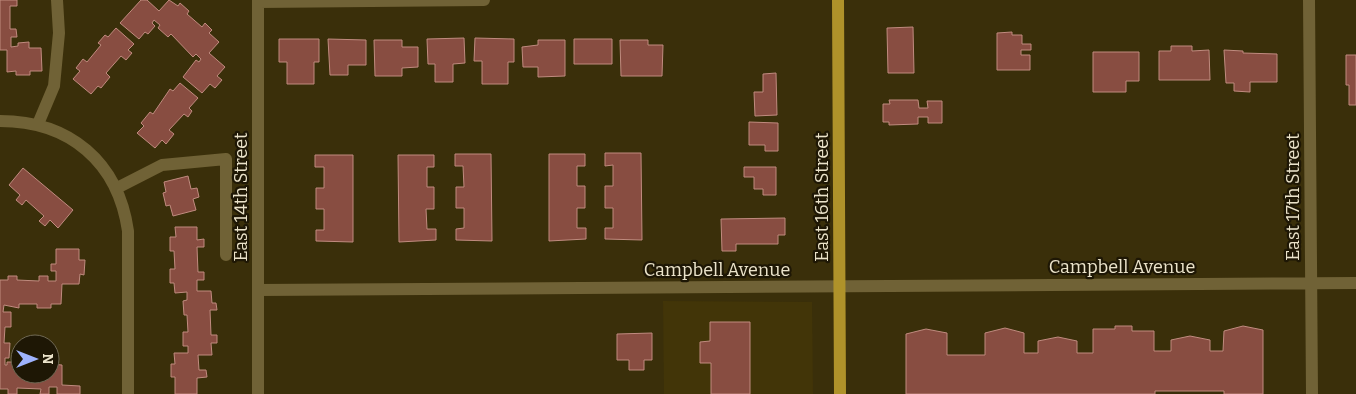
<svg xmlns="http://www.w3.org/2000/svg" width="1356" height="394" font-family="Bitter,serif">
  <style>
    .built { fill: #423508 }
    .building { fill: #884d41; stroke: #c08b7f }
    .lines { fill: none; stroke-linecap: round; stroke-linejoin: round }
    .minor { stroke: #706236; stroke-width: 12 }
    .major { stroke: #af922a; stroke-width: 12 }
    .labels { text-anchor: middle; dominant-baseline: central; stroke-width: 4.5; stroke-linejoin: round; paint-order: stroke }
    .street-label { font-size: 18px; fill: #ebe3ca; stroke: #1e1705 }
  </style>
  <rect width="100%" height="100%" fill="#3a2f0a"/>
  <path class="built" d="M663,301L812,302L813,394H664Z"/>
  <path class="building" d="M0,0H17V6H10V29H16L17,37H11V47L18,46V43L29,42V48H41L42,71H30V75H16V71L7,72V50H0Z
    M141,0H147L159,11L169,0L178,6L180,3L189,11L187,14L202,27L205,23L212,30L209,33L219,42L209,53L225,67L217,76L222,80L215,88L210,84L202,93L183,77L196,60L199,62L201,59L196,54L193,57L171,34L168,37L158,28L160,25L154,20L152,23L155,26L148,34L145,32L139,39L120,23Z
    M913,27L914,73H888L887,28Z
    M116,28L134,44L128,50L132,53L126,60L121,56L106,73L110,77L101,88L98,86L91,94L73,79L80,71L76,68L83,59L87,62L101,45L98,43L105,35L108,37Z
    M1012,32V35H1022V44H1031V50H1021V55H1030V70H997V33Z
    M464,38L465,63L453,64V82H435V64H428L427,39Z
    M475,38L514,39V62H508V84H482V61H474Z
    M279,39H319V62H314V84H287V62H279Z
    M328,39L366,40V65H348V75H330Z
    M574,39H612V64H574Z
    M374,40H402V47H418V67L402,68V76H375Z
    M538,40H565V76L538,77V67H523L522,47L538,45Z
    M620,40H648V45H663L662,76H621Z
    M1171,46H1192V51L1209,50L1210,80H1159V51H1171Z
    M1224,50L1243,51V53L1277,54V82H1250V92L1234,91V83H1226Z
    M1093,52H1139V81H1126V92H1093Z
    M1346,55H1356V105H1349V85H1346Z
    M776,73L777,115L755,116L754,92H763V74Z
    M180,83L198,98L189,108L192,111L188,117L184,114L169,130L174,134L166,144L162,140L155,148L137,133L144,126L141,123L150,112L153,114L170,89L173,91Z
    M889,100H918L919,108H928L927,101H942V123H928V117H918V124L889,125V122H883V104H890Z
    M749,122L778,123V151H765V145H749Z
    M605,153H641L642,240L605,239V228H613V208H605V186H613V165L605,166Z
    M455,154H491L492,241L456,240V229L464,228V208H456V187H464L463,166H455Z
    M549,154H585V166H577V186H585V208H577V228H586V239L549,241Z
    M315,155H353V242L316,241V230H324V209H316V188H324V167H315Z
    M398,155H434V167H427V187H434V209H426L427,229H436V240L399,242Z
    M744,167H776V195H763V189H754V177H744Z
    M23,168L73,210L58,228L50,220L45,226L39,221L44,216L26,200L22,205L16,200L20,195L9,185Z
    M188,176L191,189L197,188L199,197L193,199L196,210L173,216L170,205L166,206L163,193L166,192L164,182Z
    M785,218V235H778V244H736V251H722L721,219Z
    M175,227H197V240L204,239V247H197L198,272H204V280H197V291H211L212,303H216L217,310H210L211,335H217V343H211L212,355H198L199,370H206L207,377L197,378V394H175V377H171V364H175L174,353H188V346H183V332H188L187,315H184L183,301L187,300V292L175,293L174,283H170V269H175L174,251H170V237H176Z
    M56,249H79V260H85L84,275L80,274L79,284H62L61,304H51V308H37V304H19V308L4,305L3,312H11V327H5L4,343H10L9,358H5V365H7V362H19L20,374H50V361L51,364L62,365V385L80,386V394H57V387H49V394H40L41,389L17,388V394H8V389H0V280H8V276H17V280L39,281V276H48V281H56V271H51V264H56Z
    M710,322H750V394H711V363H700V342L710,341Z
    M1115,326H1132V331H1154V351H1171V340L1190,336L1210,340V351H1223L1224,331L1243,326L1263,330V394H1224V391H1155V394H906V334L926,329L947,333V355H985V333L1005,328L1024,333V353H1038V341L1058,337L1077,341V353H1093V329H1115Z
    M652,333V360H644V370H629V360H617V334Z"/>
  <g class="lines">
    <path class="minor" d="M1309,0L1312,394
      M258,2L484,0
      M0,121C70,121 118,162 128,231V394
      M38,124L54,86L59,33L57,0
      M117,188L162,165L226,159V255
      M258,290L1356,283
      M258,394V0"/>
    <path class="major" d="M838,0L840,394"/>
  </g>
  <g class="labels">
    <g class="street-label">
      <text transform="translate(241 197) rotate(-90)">East 14th Street</text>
      <text transform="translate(822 197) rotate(-90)">East 16th Street</text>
      <text transform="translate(1293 197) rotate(-90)">East 17th Street</text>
      <text x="1122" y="267">Campbell Avenue</text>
      <text x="717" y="270">Campbell Avenue</text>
    </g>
  </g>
  <g transform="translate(35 359) rotate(90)"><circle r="24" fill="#1e1705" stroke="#706954"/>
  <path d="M0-4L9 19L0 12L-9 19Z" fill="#9fb3fd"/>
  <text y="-8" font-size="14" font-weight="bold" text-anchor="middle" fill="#ebe3ca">N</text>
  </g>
</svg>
